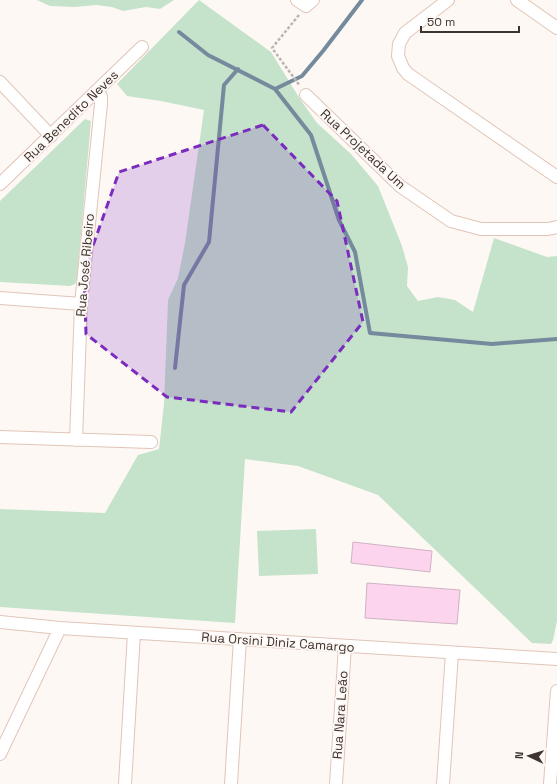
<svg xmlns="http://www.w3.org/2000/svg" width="557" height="784" font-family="'Space Grotesk',sans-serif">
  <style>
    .green { fill: #c4e3ca }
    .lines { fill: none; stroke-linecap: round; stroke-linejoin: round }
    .stream { stroke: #758b9d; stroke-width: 4 }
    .building { fill: #fdd4ee; stroke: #cdb3c3 }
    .street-casing { stroke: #e1c5b7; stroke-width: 14 }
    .path { stroke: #bcb4b1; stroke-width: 2.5; stroke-dasharray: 3 2; stroke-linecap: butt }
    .street { stroke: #fff; stroke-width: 12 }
    .marked { fill: #7b2cbf; fill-opacity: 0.2; stroke: #7b2cbf; stroke-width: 3; stroke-dasharray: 8 5; stroke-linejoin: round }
    .labels { text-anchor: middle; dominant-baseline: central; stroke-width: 3.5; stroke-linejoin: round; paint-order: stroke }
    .street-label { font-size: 13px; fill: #3e332e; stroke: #fef8f5 }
  </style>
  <rect width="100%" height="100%" fill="#fef8f5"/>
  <path class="green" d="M37,0H174L160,9L146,7L123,11L112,7L96,5L75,7L50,6Z
    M199,0L271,52L300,99L317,123L351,154L378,186L402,246L408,267L407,286L418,301L438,297L455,300L473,312L494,238L547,257L557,256V621L553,640L551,644L532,643L378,495L298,466L245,459L235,623L0,607V509L105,513L138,455L159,449L164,404L168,300L178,278L185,243L204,110L161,101L127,96L117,84Z
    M85,119L91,121L77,279L75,284L70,286L0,282V201Z
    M316,529L318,574L259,576L257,531Z"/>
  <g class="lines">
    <path class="stream" d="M179,32L208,55L275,89L311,135L339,220L355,252L370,333L492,344L557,339
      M275,89L302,76L323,51L362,0
      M175,368L184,285L209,242L224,85L238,69"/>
  </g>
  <path class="building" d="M353,542L432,551L430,572L351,563Z
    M367,583L460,590L457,624L365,618Z"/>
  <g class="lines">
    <g class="street-casing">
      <path id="street" d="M297,0L306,6L313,0
        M448,0L405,33L399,44L398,56L403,68L408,74L557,177
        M517,0L557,28
        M0,82L51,136
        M306,95L400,186L451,221L481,229H548L557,227
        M0,184L142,47
        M0,298L81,304
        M0,437L151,442
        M76,440L81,304L101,104V97L98,91
        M0,622L60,628L557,659
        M0,754L60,628
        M125,784L134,633
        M231,784L240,639
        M336,784L345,646
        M443,784L452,653
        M550,784L557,691"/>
    </g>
    <path class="path" d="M299,15L272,48L300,86"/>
    <use href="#street" class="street"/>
  </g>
  <path class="marked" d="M263,125L337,201L363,322L291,412L167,397L86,334L84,271L119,172Z"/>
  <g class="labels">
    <g class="street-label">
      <text transform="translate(71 116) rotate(-44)">Rua Benedito Neves</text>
      <text transform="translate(363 149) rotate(43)">Rua Projetada Um</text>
      <text transform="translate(85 265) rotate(-85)">Rua José Ribeiro</text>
      <text transform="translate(278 642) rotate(4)">Rua Orsini Diniz Camargo</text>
      <text transform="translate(340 715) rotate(-86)">Rua Nara Leão</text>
    </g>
  </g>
  <g transform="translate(529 756) rotate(274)" stroke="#fef8f5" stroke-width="3" paint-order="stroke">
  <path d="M0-3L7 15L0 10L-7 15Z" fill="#3e332e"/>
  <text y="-6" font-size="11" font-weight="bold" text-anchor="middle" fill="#3e332e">N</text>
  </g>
  <path d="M421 26v6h98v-6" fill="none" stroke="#3e332e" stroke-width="2"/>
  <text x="427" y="26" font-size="12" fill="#3e332e" stroke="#fef8f5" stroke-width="3" paint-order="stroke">50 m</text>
</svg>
